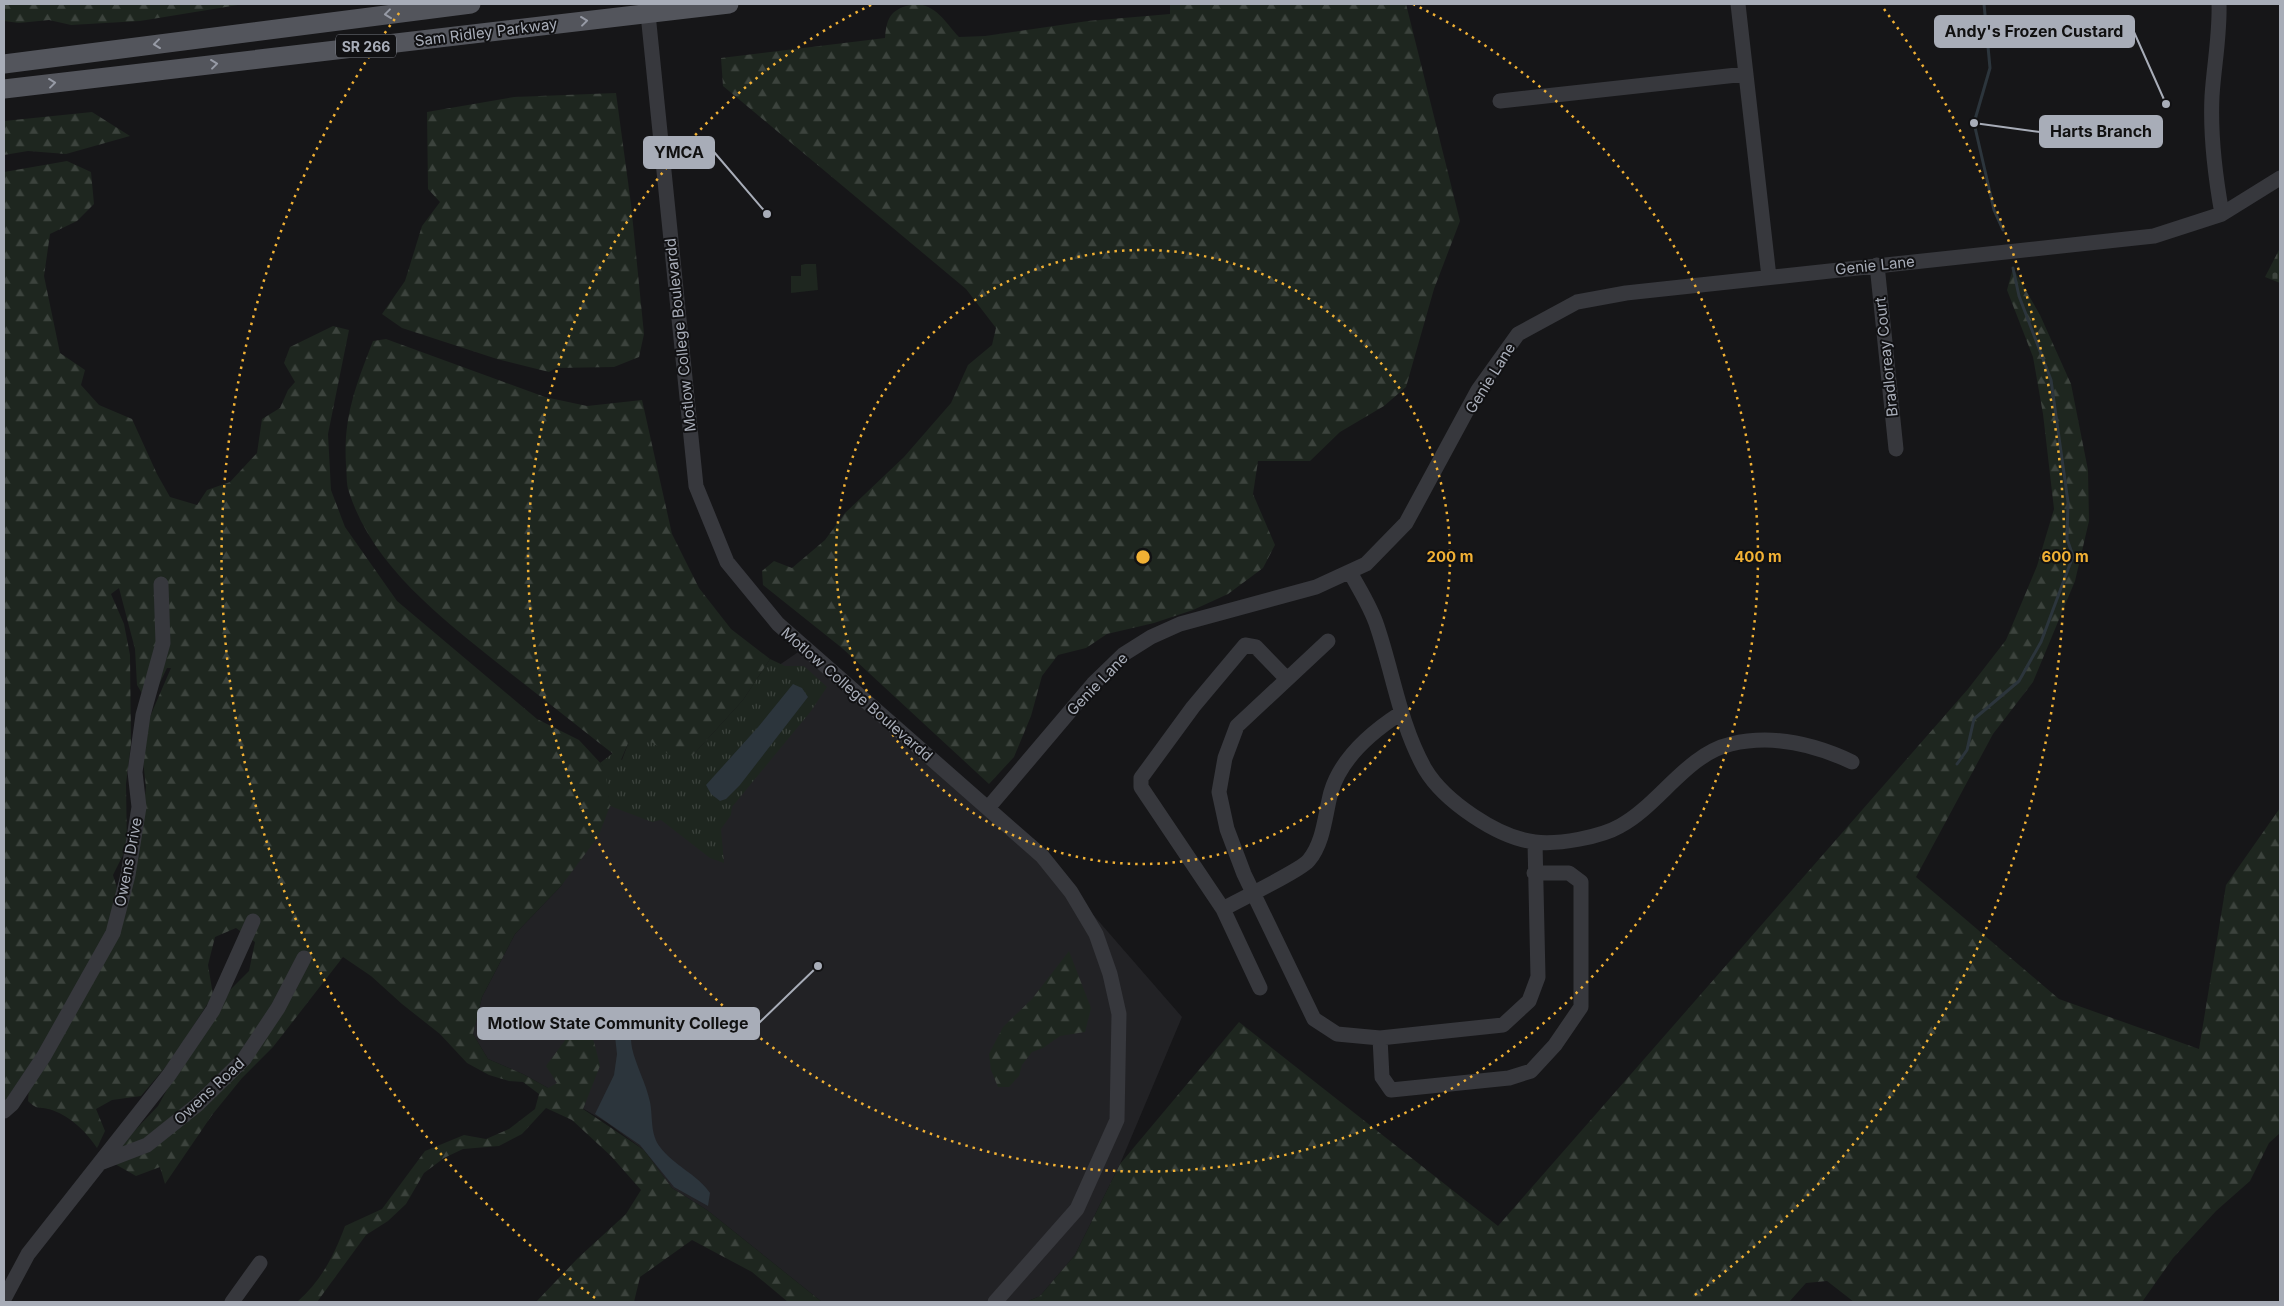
<svg xmlns="http://www.w3.org/2000/svg" width="2284" height="1306" font-family="Inter,sans-serif">
  <style>
    .built { fill: #222225 }
    .grass { fill: url(#grass-tufts) }
    .forest { fill: url(#forest-firs) }
    .cemetery { fill: url(#cemetery-stones) }
    .park { fill: #1e261f }
    .water { fill: #2c353c }
    .lines { fill: none; stroke-linecap: round; stroke-linejoin: round }
    .stream { stroke: #2c353c; stroke-width: 3 }
    .minor { stroke: #37383d; stroke-width: 15 }
    .major { stroke: #53555c; stroke-width: 19 }
    .oneway { stroke: #979ba6 }
    .ring { fill: none; stroke: #f2b134; stroke-width: 2.5; stroke-dasharray: 2.5 5 }
    .labels { text-anchor: middle; dominant-baseline: central; stroke-width: 4; stroke-linejoin: round; paint-order: stroke }
    .shield { fill: #111113; stroke: #7b7e86; stroke-width: 1 }
    .shield-label { font-size: 14px; font-weight: bold; fill: #a8adb8 }
    .street-label { font-size: 15px; fill: #a8adb8; stroke: #111113 }
    .centre { fill: #f2b134; stroke: #111113; stroke-width: 2.5 }
    .ring-label { font-size: 15px; text-anchor: middle; font-weight: bold; fill: #f2b134; stroke: #111113; stroke-width: 4; stroke-linejoin: round; paint-order: stroke }
    .leader { fill: none; stroke: #a8adb8; stroke-width: 2 }
    .callout-dot { fill: #a8adb8; stroke: #111113; stroke-width: 2 }
    .callout { fill: #a8adb8; stroke: #a8adb8; stroke-width: 2 }
    .callout-label { font-size: 16px; text-anchor: middle; font-weight: bold; fill: #111 }
  </style>
  <defs>
    <pattern id="grass-tufts" width="24" height="20" patternUnits="userSpaceOnUse" patternTransform="scale(1.25)"><rect width="24" height="20" fill="#1e261f"/><path d="M3 7l-1-3M5 7V3M7 7l1-3M15 17l-1-3M17 17v-4M19 17l1-3" fill="none" stroke="#3c433d"/></pattern>
    <pattern id="forest-firs" width="22" height="20" patternUnits="userSpaceOnUse" patternTransform="scale(1.25)"><rect width="22" height="20" fill="#1e261f"/><path d="M5 1l3.5 6h-7zM16 11l3.5 6h-7z" fill="#3c433d"/></pattern>
    <pattern id="cemetery-stones" width="16" height="16" patternUnits="userSpaceOnUse" patternTransform="scale(1.25)"><rect width="16" height="16" fill="#1e261f"/><path d="M2 7V4a2 2 0 0 1 4 0v3zM10 15v-3a2 2 0 0 1 4 0v3z" fill="#3c433d"/></pattern>
  </defs>
  <rect width="100%" height="100%" fill="#161618"/>
  <path class="built" d="M804,648L1042,856L1182,1017L1120,1164L1075,1255L1040,1296L1026,1302H822L707,1210L672,1188L644,1150L606,1122L548,1088L523,1074L488,1059L473,1034L482,997L515,934L561,886L610,806L672,778L772,670Z"/>
  <path class="grass" d="M770,659L785,666H804L827,687L811,711L732,807L731,815L721,829L724,863L710,858L661,820L652,822L610,806L603,766L600,763L613,753L622,760L629,741H650L693,755L743,700Z"/>
  <path class="forest" d="M4,4H244L140,21L71,25L49,20L19,23L4,21Z
    M914,4C936,4 945,22 959,37L985,36L1088,21L1170,14V4H1406L1460,221L1434,289L1406,387L1384,406L1340,432L1310,461H1258L1253,494L1275,545L1263,568L1228,594L1193,610L1154,623L1107,634L1086,648L1058,655L1042,676L1031,716L1014,757L989,784L842,648L763,585L762,571L774,561L792,568L825,540L845,513L904,457L951,403L968,365L992,345L996,328L966,289L723,86L721,58L885,38C887,16 891,9 914,4Z
    M616,93L631,204L644,334L639,357L614,367L556,368L549,372L497,359L402,328L382,314L405,281L422,226L440,202L428,189L427,112L514,97Z
    M92,112L130,136L66,154L28,151L4,155V121Z
    M67,161L91,172L94,204L77,221L50,234L44,276L60,353L85,370L81,385L99,405L132,419L157,474L170,497L197,505L207,490L230,482L257,453L262,419L280,408L288,390L295,382L284,363L290,347L333,326L349,330L328,434L331,490L345,527L397,601L537,719L579,740L605,768L610,806L598,837L561,886L515,934L482,997L473,1034L488,1059L523,1074L548,1088L557,1083L546,1066L572,1031L585,1023L594,1042L600,1066L583,1109L644,1150L672,1188L707,1210L822,1302H788L752,1272L692,1240L640,1277L634,1302H536L578,1258L626,1214L641,1190L611,1156L572,1120L546,1108L522,1134L499,1146L463,1149L444,1158L424,1173L406,1204L388,1221L366,1235L317,1302H297C321,1281 334,1256 345,1226L382,1209L425,1151L464,1135L486,1139L509,1129L535,1109L539,1094L523,1082L509,1081L489,1075L467,1063L440,1034L402,1004L371,976L343,957L273,1047L242,1078L212,1115L165,1184L160,1167L136,1176L115,1164L119,1147L158,1106L180,1066L228,992L249,971L255,942L236,928L215,937L208,965L213,995L173,1058L141,1096L112,1100L96,1109L105,1131L97,1148C86,1132 72,1117 52,1110C40,1106 38,1111 28,1101L29,1086L88,992L116,932L124,873L135,853L143,813L146,787L142,752L149,719L171,668H167L149,705L137,685L135,649L119,588L111,594L124,624L130,655L131,743L126,784L127,847L113,875L117,888L108,934L33,1065L4,1106V172Z
    M2013,268L2040,315L2071,384L2088,470L2089,521L2075,581L2033,682L1993,734L1916,877L2059,999L2199,1049L2226,885L2280,808V1133L2269,1143L2250,1181L2216,1211L2173,1258L2142,1302H1854L1827,1281L1806,1283L1789,1302H1026L1040,1296L1075,1255L1120,1164L1239,1022L1498,1226L1968,689L2006,640L2037,566L2054,509L2043,414L2033,357L2007,290Z
    M386,339L545,397L587,406L642,400L672,534L699,588L731,629L770,659L743,700L693,755L674,758L650,741H629L621,760C585,732 550,704 514,676C452,626 374,571 349,492C346,484 347,474 346,465C343,417 356,385 373,341Z
    M1069,951L1091,1008L1085,1032L1060,1036L1043,1048L1032,1052L1022,1065L1019,1076L1009,1087H998L991,1070L989,1054L1003,1027L1032,999Z"/>
  <path class="cemetery" d="M2280,248V283L2265,277Z"/>
  <path class="park" d="M805,264H816L818,290L791,293V276H801V265Z"/>
  <path class="water" d="M793,684L802,688L808,697L740,785L726,799L720,801L711,794L706,785L759,726Z
    M621,1014H627C632,1024 630,1037 632,1048C636,1066 646,1083 650,1102C653,1117 650,1134 660,1147C673,1165 697,1174 710,1193L708,1206L674,1187L640,1145L595,1114L614,1075L617,1054L613,1019Z"/>
  <g class="lines">
    <path class="stream" d="M1984,4L1990,68L1974,123L1994,210L2003,230
      M1957,764L1967,750L1974,719L2019,681L2041,642L2073,556L2067,539L2068,502L2051,380L2019,296L2013,268"/>
    <path class="minor" d="M647,4L696,486L727,562L778,624L1042,856L1071,892L1096,934L1110,974L1119,1014L1117,1120L1077,1209L995,1302
      M1738,4L1769,277
      M2219,4C2220,35 2214,65 2212,96C2210,136 2215,175 2222,214
      M1500,101L1746,74
      M1877,265L1896,449
      M1350,572C1359,589 1371,607 1377,626C1393,673 1400,725 1425,769C1444,801 1498,838 1535,842C1558,845 1601,837 1620,826C1659,805 1687,754 1731,744C1773,734 1814,744 1852,762
      M1328,641L1237,726L1225,758L1219,792L1227,829L1244,874L1314,1019L1337,1034L1380,1038L1503,1025L1529,1001L1538,977L1535,842
      M1287,679L1256,647L1245,645L1193,707L1141,778V787L1223,909C1237,901 1303,869 1309,860C1324,842 1325,814 1331,792C1341,758 1373,731 1401,713
      M988,808L1093,684L1124,654L1151,637L1180,624L1316,587L1366,564L1406,523L1478,390L1518,334L1577,302L1626,293L2154,236L2222,214L2280,178
      M1223,909L1260,988
      M1380,1038L1382,1077L1391,1090L1509,1078L1531,1071L1555,1045L1581,1007V882L1569,873H1534
      M4,1111L12,1104L44,1056L113,933L128,875L139,807L135,772L143,715L163,643L161,584
      M100,1163L147,1145L197,1105L244,1059L278,1008L304,958
      M4,1299L28,1254L169,1075L213,1010L253,921
      M232,1302L260,1263"/>
    <path class="major" d="M4,64L471,4
      M4,89L729,4"/>
  </g>
  <defs><path id="oneway-chevron" d="M-2-3.5L2.5 0L-2 3.5" fill="none" stroke-width="1.6" stroke-linecap="round" stroke-linejoin="round" transform="scale(1.25)"/></defs>
  <g class="oneway">
    <use href="#oneway-chevron" transform="translate(388 14) rotate(173)"/>
    <use href="#oneway-chevron" transform="translate(584 21) rotate(-7)"/>
    <use href="#oneway-chevron" transform="translate(157 44) rotate(173)"/>
    <use href="#oneway-chevron" transform="translate(214 64) rotate(-7)"/>
    <use href="#oneway-chevron" transform="translate(52 83) rotate(-7)"/>
  </g>
  <g class="ring">
    <circle cx="1143" cy="557" r="307"/>
    <path d="M1413 4A615 615 0 1 1 873 4"/>
    <path d="M595 1298A922 922 0 0 1 402 9M1884 9A922 922 0 0 1 1691 1298"/>
  </g>
  <g class="labels">
    <rect class="shield" x="336" y="34.5" width="60" height="23" rx="4"/>
    <g class="shield-label">
      <text x="366" y="46">SR 266</text>
    </g>
    <g class="street-label">
      <text transform="translate(486 32) rotate(-7)">Sam Ridley Parkway</text>
      <text transform="translate(1875 265) rotate(-6)">Genie Lane</text>
      <text transform="translate(680 335) rotate(-96)">Motlow College Boulevardd</text>
      <text transform="translate(1886 357) rotate(-96)">Bradloreay Court</text>
      <text transform="translate(1490 378) rotate(-58)">Genie Lane</text>
      <text transform="translate(1097 684) rotate(-46)">Genie Lane</text>
      <text transform="translate(857 694) rotate(41)">Motlow College Boulevardd</text>
      <text transform="translate(128 862) rotate(-79)">Owens Drive</text>
      <text transform="translate(209 1091) rotate(-43)">Owens Road</text>
    </g>
  </g>
  <circle cx="1143" cy="557" r="8" class="centre"/>
  <g class="ring-label">
    <text x="1450" y="562">200 m</text>
    <text x="1758" y="562">400 m</text>
    <text x="2065" y="562">600 m</text>
  </g>
  <path class="leader" d="M2166 104L2134 32M1974 123L2040 132M767 214L714 152M818 966L759 1023"/>
  <g class="callout-dot">
    <circle cx="2166" cy="104" r="5"/>
    <circle cx="1974" cy="123" r="5"/>
    <circle cx="767" cy="214" r="5"/>
    <circle cx="818" cy="966" r="5"/>
  </g>
  <g class="callout">
    <rect x="1935" y="16" width="199" height="31" rx="5"/>
    <rect x="2040" y="116" width="122" height="31" rx="5"/>
    <rect x="644" y="137" width="70" height="31" rx="5"/>
    <rect x="478" y="1008" width="281" height="31" rx="5"/>
  </g>
  <g class="callout-label">
    <text x="2034" y="37">Andy's Frozen Custard</text>
    <text x="2101" y="137">Harts Branch</text>
    <text x="679" y="158">YMCA</text>
    <text x="618" y="1029">Motlow State Community College</text>
  </g>
  <rect width="2284" height="1306" fill="none" stroke="#a8adb8" stroke-width="10"/>
</svg>
